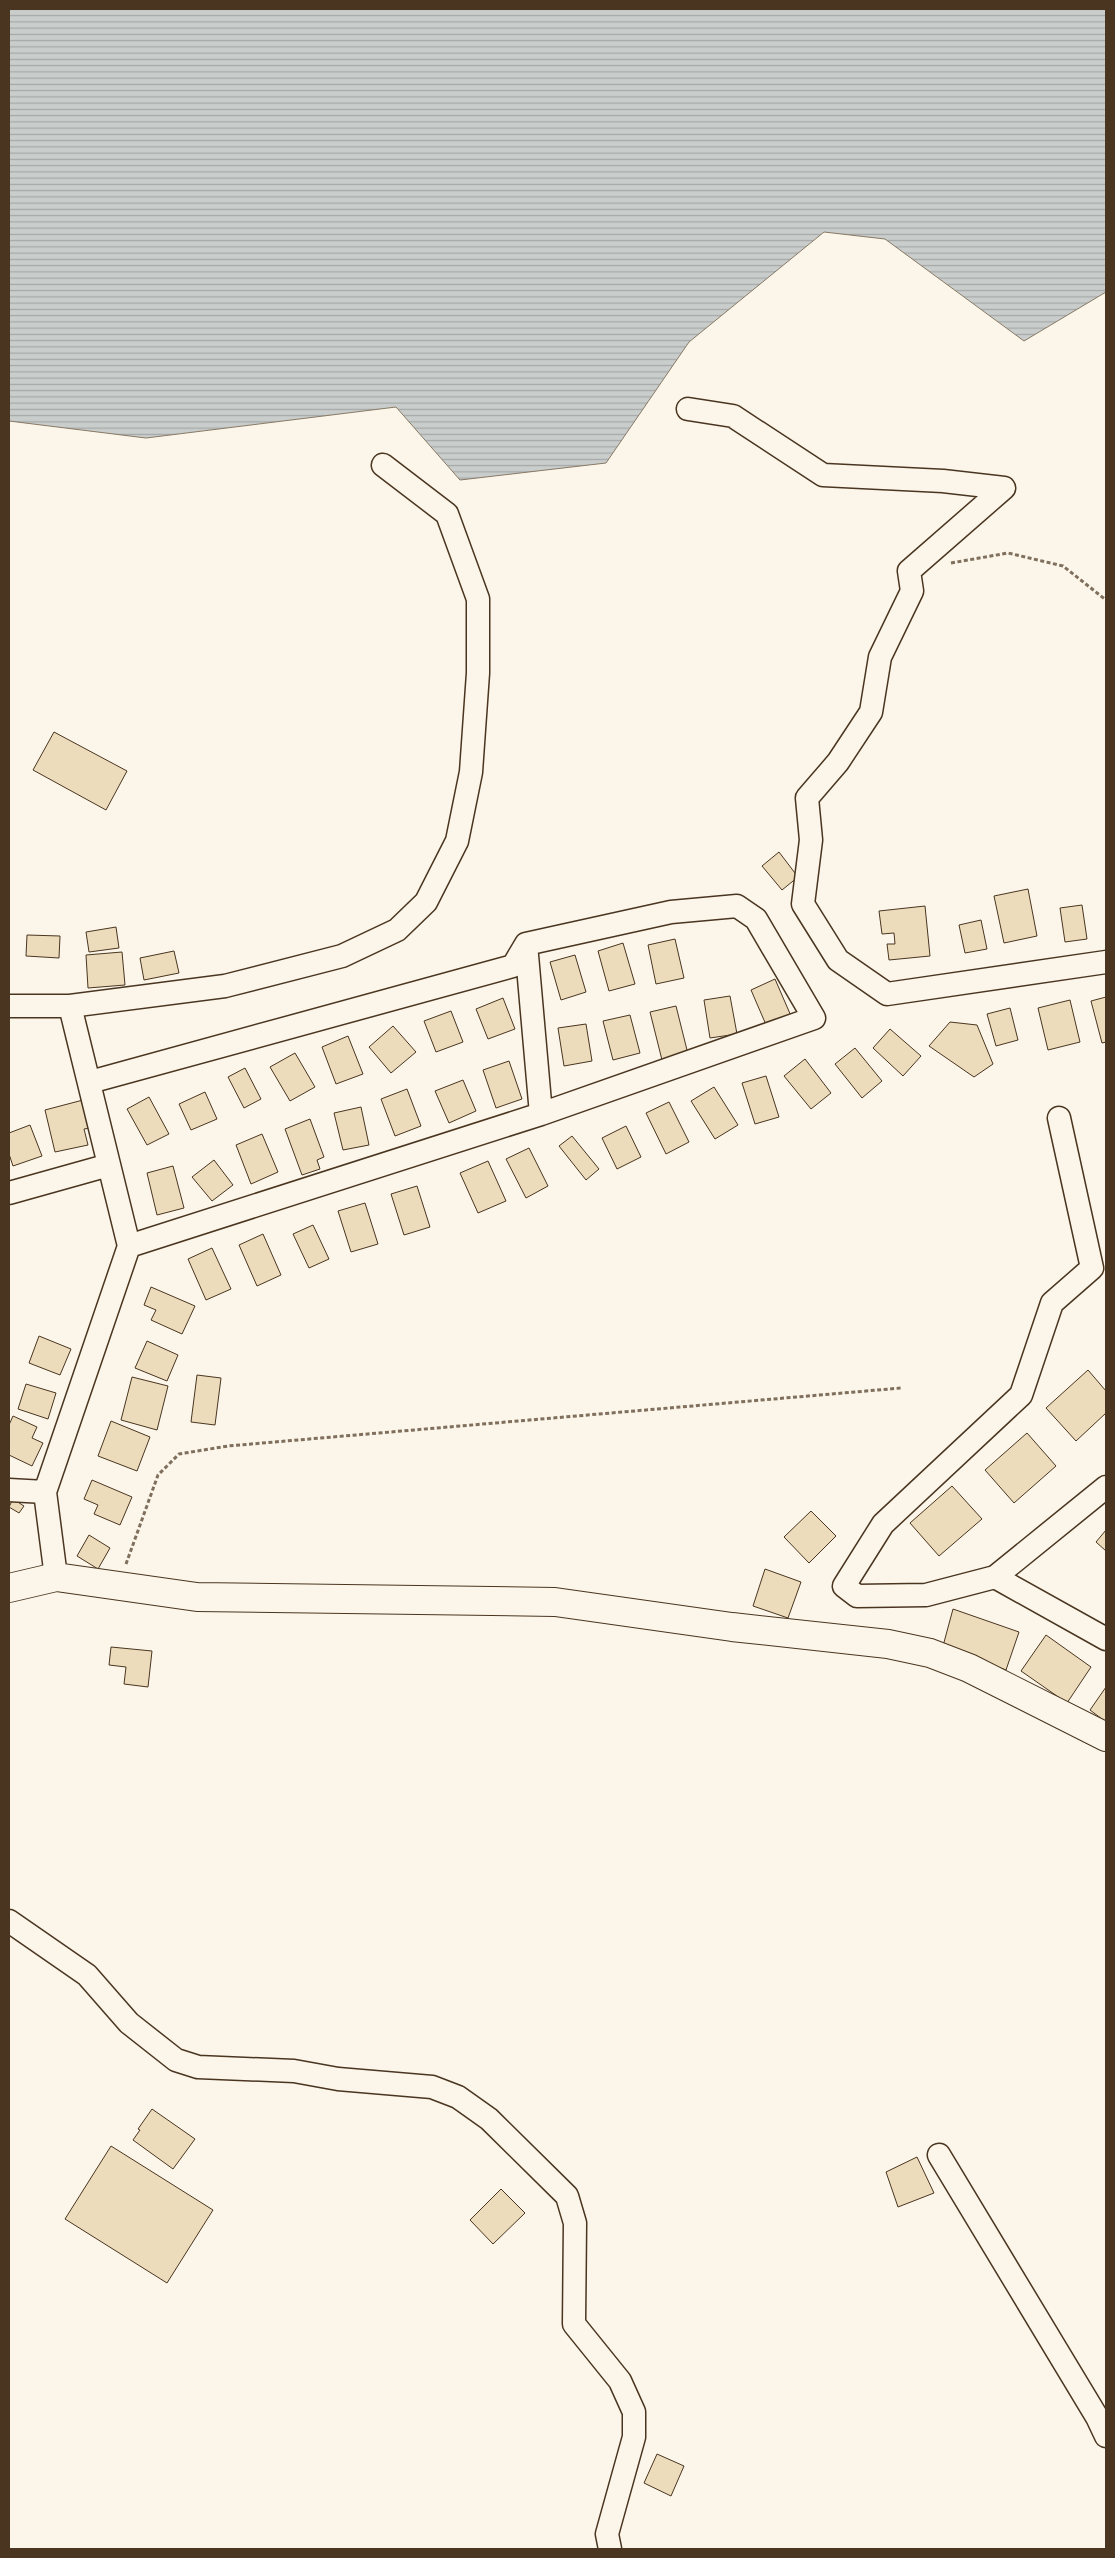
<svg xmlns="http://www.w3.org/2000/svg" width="1115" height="2558" font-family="'Archivo Narrow',sans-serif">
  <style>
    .water { fill: url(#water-rules); stroke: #887966 }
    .building { fill: #ecdcbc; stroke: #4a3520 }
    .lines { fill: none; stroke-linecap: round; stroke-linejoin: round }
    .minor-casing { stroke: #4a3520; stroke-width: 25 }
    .major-casing { stroke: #4a3520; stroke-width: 30 }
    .path { stroke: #7f6f5c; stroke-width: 3; stroke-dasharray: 4 2.5; stroke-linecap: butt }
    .minor { stroke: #fbf6e9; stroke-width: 22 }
    .major { stroke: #fbf6e9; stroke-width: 28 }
  </style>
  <defs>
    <pattern id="water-rules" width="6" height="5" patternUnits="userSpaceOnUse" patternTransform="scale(1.25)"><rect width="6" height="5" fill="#c9cecd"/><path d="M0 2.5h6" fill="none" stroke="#a5a8a6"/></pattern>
  </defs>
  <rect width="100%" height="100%" fill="#fbf6e9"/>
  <path class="water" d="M9,9H1106V292L1024,341L885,239L824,232L689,342L606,463L460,480L396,407L146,438L9,421Z"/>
  <path class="building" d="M54,732L127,771L106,810L33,770Z
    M779,852L798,877L782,890L762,866Z
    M1028,889L1037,936L1004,943L994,896Z
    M1082,905L1087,939L1065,942L1060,908Z
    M925,906L930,956L889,960L887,944H895L894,933L882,934L879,911Z
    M981,920L987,949L965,953L959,925Z
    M116,927L119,948L89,952L86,932Z
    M27,935L60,936L59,958L26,956Z
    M675,939L684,978L656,984L648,945Z
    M623,943L635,984L609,991L598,951Z
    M174,951L179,973L144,980L140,958Z
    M122,952L125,985L88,988L86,955Z
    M575,955L586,992L561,1000L550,962Z
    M775,979L791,1016L767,1027L751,990Z
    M730,996L737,1034L710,1038L704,1000Z
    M1106,997V1042L1102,1043L1091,1001Z
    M503,998L515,1029L488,1039L476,1009Z
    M1070,1000L1080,1042L1048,1050L1038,1008Z
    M676,1006L688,1054L662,1060L650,1012Z
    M1010,1008L1018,1040L996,1046L987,1014Z
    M451,1011L463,1042L436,1052L424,1021Z
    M630,1015L640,1053L613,1060L603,1021Z
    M950,1022L977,1025L993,1064L974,1077L929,1046Z
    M586,1024L592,1061L564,1066L558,1028Z
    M393,1026L416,1052L391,1073L369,1047Z
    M890,1029L921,1056L903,1076L873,1048Z
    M348,1036L363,1074L336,1084L322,1047Z
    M855,1048L882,1081L862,1098L835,1064Z
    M295,1053L315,1087L290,1101L270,1067Z
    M805,1059L831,1093L811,1109L784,1076Z
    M509,1061L522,1099L496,1108L483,1070Z
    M245,1068L261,1099L244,1108L228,1077Z
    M766,1076L779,1117L755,1124L742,1083Z
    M463,1080L476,1111L449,1123L435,1091Z
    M714,1087L738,1125L715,1139L691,1101Z
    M407,1089L421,1126L395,1136L381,1099Z
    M205,1092L217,1119L191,1130L179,1104Z
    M149,1097L169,1134L147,1145L127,1109Z
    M83,1100L90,1128L84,1129L88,1145L55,1152L45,1110Z
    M669,1102L689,1142L666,1154L646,1113Z
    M361,1107L369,1145L343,1150L334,1113Z
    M310,1119L324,1157L317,1160L320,1169L302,1175L285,1129Z
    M30,1125L42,1156L13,1166L9,1154V1133Z
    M626,1126L641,1157L617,1169L602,1138Z
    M262,1134L278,1172L251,1184L236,1145Z
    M572,1136L599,1169L586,1180L559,1146Z
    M529,1148L548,1186L526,1198L506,1159Z
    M214,1160L233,1185L212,1201L192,1177Z
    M488,1161L506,1201L478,1213L460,1173Z
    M173,1166L184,1208L157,1215L147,1173Z
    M417,1186L430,1227L404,1235L391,1194Z
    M365,1203L378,1244L351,1252L338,1211Z
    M313,1225L329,1259L309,1268L293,1234Z
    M263,1234L281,1275L257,1286L239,1245Z
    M212,1248L231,1289L206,1300L188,1259Z
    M151,1287L195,1306L182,1334L151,1320L156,1310L144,1305Z
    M39,1336L71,1349L60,1375L29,1363Z
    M147,1341L178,1355L167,1381L135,1368Z
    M1088,1370L1106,1391V1413L1076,1441L1046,1408Z
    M197,1375L221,1378L215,1425L191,1422Z
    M132,1377L168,1386L157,1430L121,1420Z
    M26,1384L56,1393L48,1419L18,1409Z
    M13,1416L37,1427L32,1438L43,1443L32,1466L9,1455V1425Z
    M111,1421L150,1437L137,1471L98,1456Z
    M1027,1433L1056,1466L1014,1503L985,1470Z
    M92,1480L132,1497L120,1525L94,1514L98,1505L84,1499Z
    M952,1486L982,1519L939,1556L910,1523Z
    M13,1499L24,1506L19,1513L9,1507Z
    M811,1511L836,1536L809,1563L784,1537Z
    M1106,1530V1551L1096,1542Z
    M89,1535L110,1548L98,1569L77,1556Z
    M765,1569L801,1582L788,1618L753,1606Z
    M953,1609L1019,1632L1006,1670L943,1646Z
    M1046,1635L1091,1667L1067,1703L1021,1671Z
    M111,1647L152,1651L148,1687L124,1684L126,1667L109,1665Z
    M1106,1687V1722L1090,1710Z
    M152,2109L195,2139L173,2169L133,2140L140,2130L138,2129Z
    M111,2146L213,2210L167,2283L65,2219Z
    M917,2157L934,2193L898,2207L886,2172Z
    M501,2189L525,2213L493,2244L470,2220Z
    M657,2454L684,2466L671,2496L644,2483Z"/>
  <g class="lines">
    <g class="minor-casing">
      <path id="minor" d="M688,409L733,416L823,475L943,481L1004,488L909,571L912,591L880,657L871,712L838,762L807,798L811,840L803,904L838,960L887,994L1106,962
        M526,944L541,1114
        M9,1006H70L225,986L342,956L397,930L426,902L457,841L471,772L478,673V599L447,514L383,465
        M90,1082L513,966L526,944L671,912L737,906L756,919L814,1018L541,1114L129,1246
        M1059,1118L1092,1268L1052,1303L1021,1395L883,1524L844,1586L857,1596L926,1595L995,1577L1106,1487
        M9,1193L109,1165
        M9,1490L45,1492
        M56,1577L45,1492L129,1246L70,1006
        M995,1577L1106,1639
        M9,1921L87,1975L129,2023L176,2060L198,2067L294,2071L338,2079L432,2087L458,2097L489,2119L567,2196L575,2223L574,2324L620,2381L634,2412V2437L607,2534L610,2549
        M939,2155L1097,2417L1106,2436"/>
    </g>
    <g class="major-casing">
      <path id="major" d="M9,1588L56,1577L197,1597L555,1602L732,1627L888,1644L930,1653L969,1668L1106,1737"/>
    </g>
    <path class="path" d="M951,563L1008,553L1063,566L1106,600
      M126,1564L158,1475L179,1454L228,1446L901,1388"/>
    <use href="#minor" class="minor"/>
    <use href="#major" class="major"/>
  </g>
  <rect width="1115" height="2558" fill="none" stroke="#4a3520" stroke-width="20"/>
</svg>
